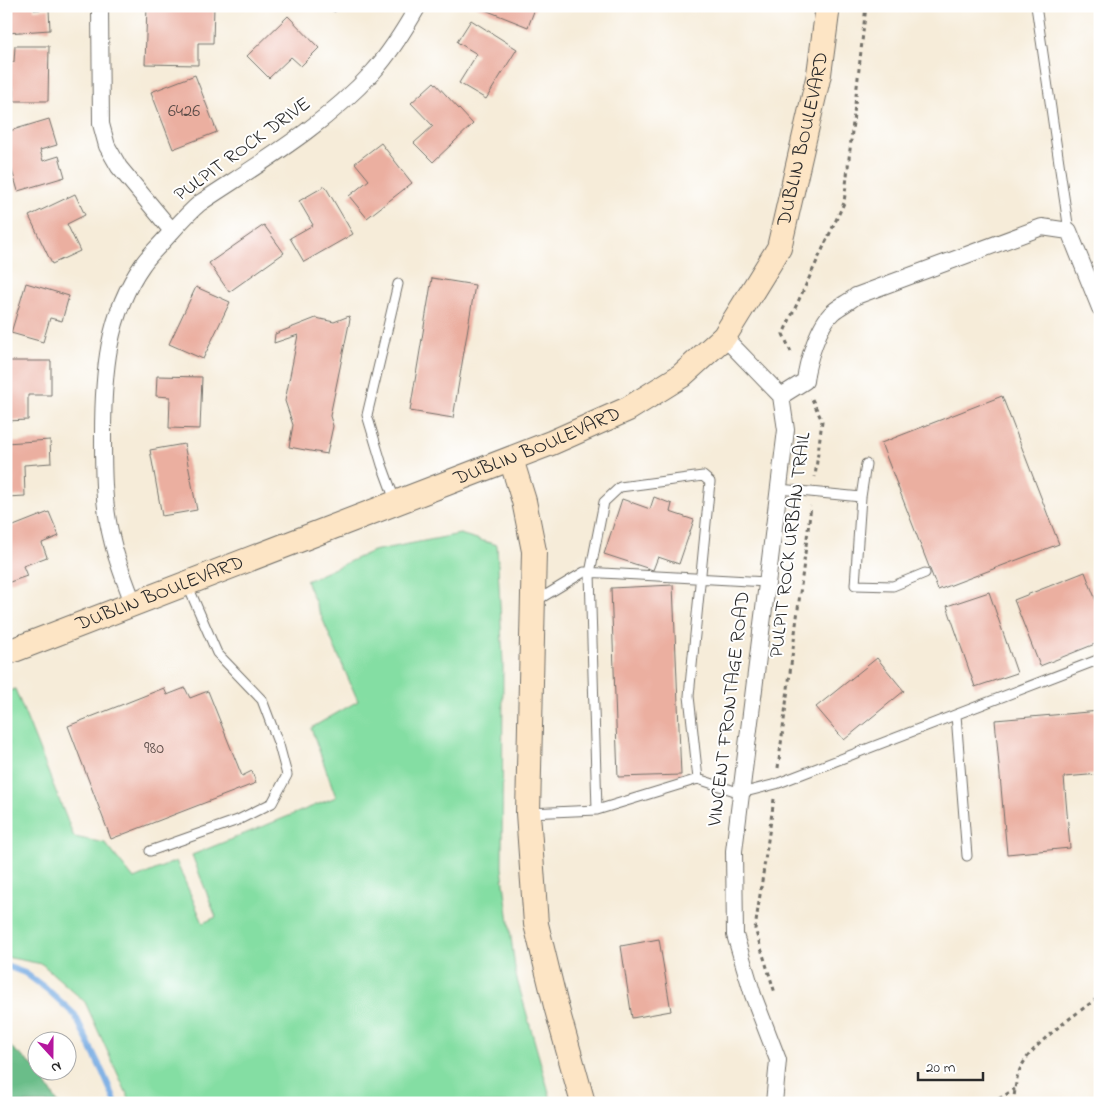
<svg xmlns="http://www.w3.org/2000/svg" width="1106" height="1109" font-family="'Indie Flower',sans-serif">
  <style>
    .green { fill: #84dea3; stroke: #588467 }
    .forest { fill: #6bbd89; stroke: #4b745a }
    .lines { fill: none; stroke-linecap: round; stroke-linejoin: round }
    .stream { stroke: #75aae2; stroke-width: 6 }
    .building { fill: #ebafa0 }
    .lane-casing { stroke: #726f68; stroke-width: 11 }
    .street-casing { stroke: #726f68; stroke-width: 18 }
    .secondary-casing { stroke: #726f68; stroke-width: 26 }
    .path { stroke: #726f68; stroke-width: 3; stroke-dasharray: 4 4; stroke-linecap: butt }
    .lane { stroke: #fff; stroke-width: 9 }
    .street { stroke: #fff; stroke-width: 16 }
    .secondary { stroke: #fde5c5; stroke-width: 24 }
    .labels { text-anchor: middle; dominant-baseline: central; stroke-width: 4; stroke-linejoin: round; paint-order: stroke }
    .number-label { font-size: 18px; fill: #5b4c48 }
    .street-label { font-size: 20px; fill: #2b2b2b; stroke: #fff }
  </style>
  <rect width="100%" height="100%" fill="#fff"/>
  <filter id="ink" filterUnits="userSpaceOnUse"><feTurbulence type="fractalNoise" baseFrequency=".02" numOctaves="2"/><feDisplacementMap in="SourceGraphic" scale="10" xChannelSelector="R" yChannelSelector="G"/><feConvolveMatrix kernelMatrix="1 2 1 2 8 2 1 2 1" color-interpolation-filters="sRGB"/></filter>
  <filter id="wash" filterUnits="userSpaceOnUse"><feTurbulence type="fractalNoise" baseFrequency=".0096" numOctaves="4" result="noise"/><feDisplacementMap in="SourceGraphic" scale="20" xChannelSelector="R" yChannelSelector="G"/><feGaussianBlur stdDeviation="1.12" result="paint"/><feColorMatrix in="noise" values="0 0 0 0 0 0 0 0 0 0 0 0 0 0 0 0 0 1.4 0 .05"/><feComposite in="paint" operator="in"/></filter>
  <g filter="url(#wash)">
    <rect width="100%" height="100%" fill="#f6ecd9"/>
    <path class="green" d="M460,534L497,545L503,664L502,868L516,976L552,1103H131L85,1002L42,964L6,957V692L15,689L74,837L105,843L134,879L176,861L203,923L216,917L192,855L336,797L311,728L358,701L306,581L373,551Z"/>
    <path class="forest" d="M6,1043L37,1069L58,1103H6Z"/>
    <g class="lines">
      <path class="stream" d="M6,966L25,973L48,990L75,1015L103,1073L116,1103"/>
    </g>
    <g id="blocks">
      <path class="building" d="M6,6H34V10L49,9L50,30L6,33Z
        M147,6H214L213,43H198V65L145,64Z
        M323,6H338L335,12Z
        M475,6H536L528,27Z
        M288,16L319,48L301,66L291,57L269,78L247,56Z
        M471,20L517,49L486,99L459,83L477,54L457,42Z
        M15,46H49L48,101H13V86H6V62H14Z
        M195,75L217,132L173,149L151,92Z
        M434,82L473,124L433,162L414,143L433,126L411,103Z
        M49,119L57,145L40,150L43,161L59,156L65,177L18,191L6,150V132Z
        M381,143L412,183L367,218L349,196L369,180L355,163Z
        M325,186L353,234L304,262L290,238L313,225L299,201Z
        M75,194L85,215L67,224L80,251L52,264L29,216Z
        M264,225L284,253L229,292L209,263Z
        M432,278L475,285L453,418L410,411Z
        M26,283L69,296L62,321L50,318L43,342L11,333Z
        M196,287L230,302L203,359L169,344Z
        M349,316L350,319L330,416L333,426L327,454L289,447L293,425L285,401L298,335L274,343L275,334L316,318L334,322Z
        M6,361H51V395H28V420L6,421Z
        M157,376L202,377L200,429L169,428L170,397L156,396Z
        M1002,396L1059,544L938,590L881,443Z
        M50,440L51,463L24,465L25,496L6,497V443Z
        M184,444L197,510L162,516L150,450Z
        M654,497L672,504L670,512L694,520L679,564L658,557L653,570L604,554L622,499L650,509Z
        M49,512L59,536L42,543L47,557L23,566L27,576L7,583L6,529Z
        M1085,572L1100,611V642L1040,666L1014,600Z
        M673,585L681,775L618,777L611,588Z
        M989,592L1017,673L975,687L947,606Z
        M877,658L904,691L844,740L816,707Z
        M164,688L167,695L185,688L190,698L208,691L242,776L252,771L256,783L111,839L68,726Z
        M1100,711V774L1064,777L1070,848L1007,854L995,720Z
        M659,939L671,1011L632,1018L621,946Z"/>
    </g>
  </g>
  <g filter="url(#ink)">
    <use href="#blocks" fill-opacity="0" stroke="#726f68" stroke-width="1"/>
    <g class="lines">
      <g class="lane-casing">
        <path id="lane" d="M1036,6L1069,231
          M779,489L861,497L855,585L893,586L925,573
          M861,497L866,464
          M396,503L382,465L367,415L398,284
          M536,601L584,572L767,582
          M956,715L967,856
          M597,810L590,573L604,502L620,487L703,476L710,482L689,696L698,779
          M529,813L597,810L698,779L741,793L776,784L1100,659
          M150,851L238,820L272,803L287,775L279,745L262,700L217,653L187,584"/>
      </g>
      <g class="street-casing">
        <path id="street" d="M100,6L101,124L107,146L119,167L172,231
          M724,337L781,396L786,430L734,851L735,935L753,995L778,1060L774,1103
          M781,396L805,381C807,362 819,324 833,312C840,306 849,302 856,296L1042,227L1069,231L1100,308
          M134,605C126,584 117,562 112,540C103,505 103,471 103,435C103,374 107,315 143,264C149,255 158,247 166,238C177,226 187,214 200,203C260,163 324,126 373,72C391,52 405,29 418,6"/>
      </g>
      <g class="secondary-casing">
        <g id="secondary">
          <path d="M511,459L524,501L534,551L528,813L536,924L556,1006L583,1103"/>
          <path id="s1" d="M6,653L551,443L628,409L681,376L724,337L779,248L819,74L828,6"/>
        </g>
      </g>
      <path class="path" d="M791,352L783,334L844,203L866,6
        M812,399L822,421L815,477
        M778,768L811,506
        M774,799L755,929L775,993
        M795,1101L807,1103
        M992,1103L1015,1089
        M1013,1103C1015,1093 1015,1082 1019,1072C1028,1045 1077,1014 1100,996"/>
      <use href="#lane" class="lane"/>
      <use href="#street" class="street"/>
      <use href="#secondary" class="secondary"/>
    </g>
  </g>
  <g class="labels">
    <g class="number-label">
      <text x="184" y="112">6426</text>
      <text x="154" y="749">980</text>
    </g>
    <g class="street-label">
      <text stroke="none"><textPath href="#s1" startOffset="1005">DUBLIN BOULEVARD</textPath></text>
      <text transform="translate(243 150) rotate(-36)">PULPIT ROCK DRIVE</text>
      <text stroke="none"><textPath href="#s1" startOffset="570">DUBLIN BOULEVARD</textPath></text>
      <text transform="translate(791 545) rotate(-83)">PULPIT ROCK URBAN TRAIL</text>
      <text stroke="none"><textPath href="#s1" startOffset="165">DUBLIN BOULEVARD</textPath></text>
      <text transform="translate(730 709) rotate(-83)">VINCENT FRONTAGE ROAD</text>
    </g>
  </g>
  <rect width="1106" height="1109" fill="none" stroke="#fff" stroke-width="25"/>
  <g transform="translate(52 1056) rotate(159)"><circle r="24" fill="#ffffff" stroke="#aaaaaa"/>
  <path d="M0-4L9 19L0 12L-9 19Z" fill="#b5179e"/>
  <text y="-8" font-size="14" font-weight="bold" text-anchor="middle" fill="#2b2b2b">N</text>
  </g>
  <path d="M918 1072v8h65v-8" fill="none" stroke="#2b2b2b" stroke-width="2.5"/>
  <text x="926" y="1072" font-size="15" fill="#2b2b2b" stroke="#ffffff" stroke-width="4" paint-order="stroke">20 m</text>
</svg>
